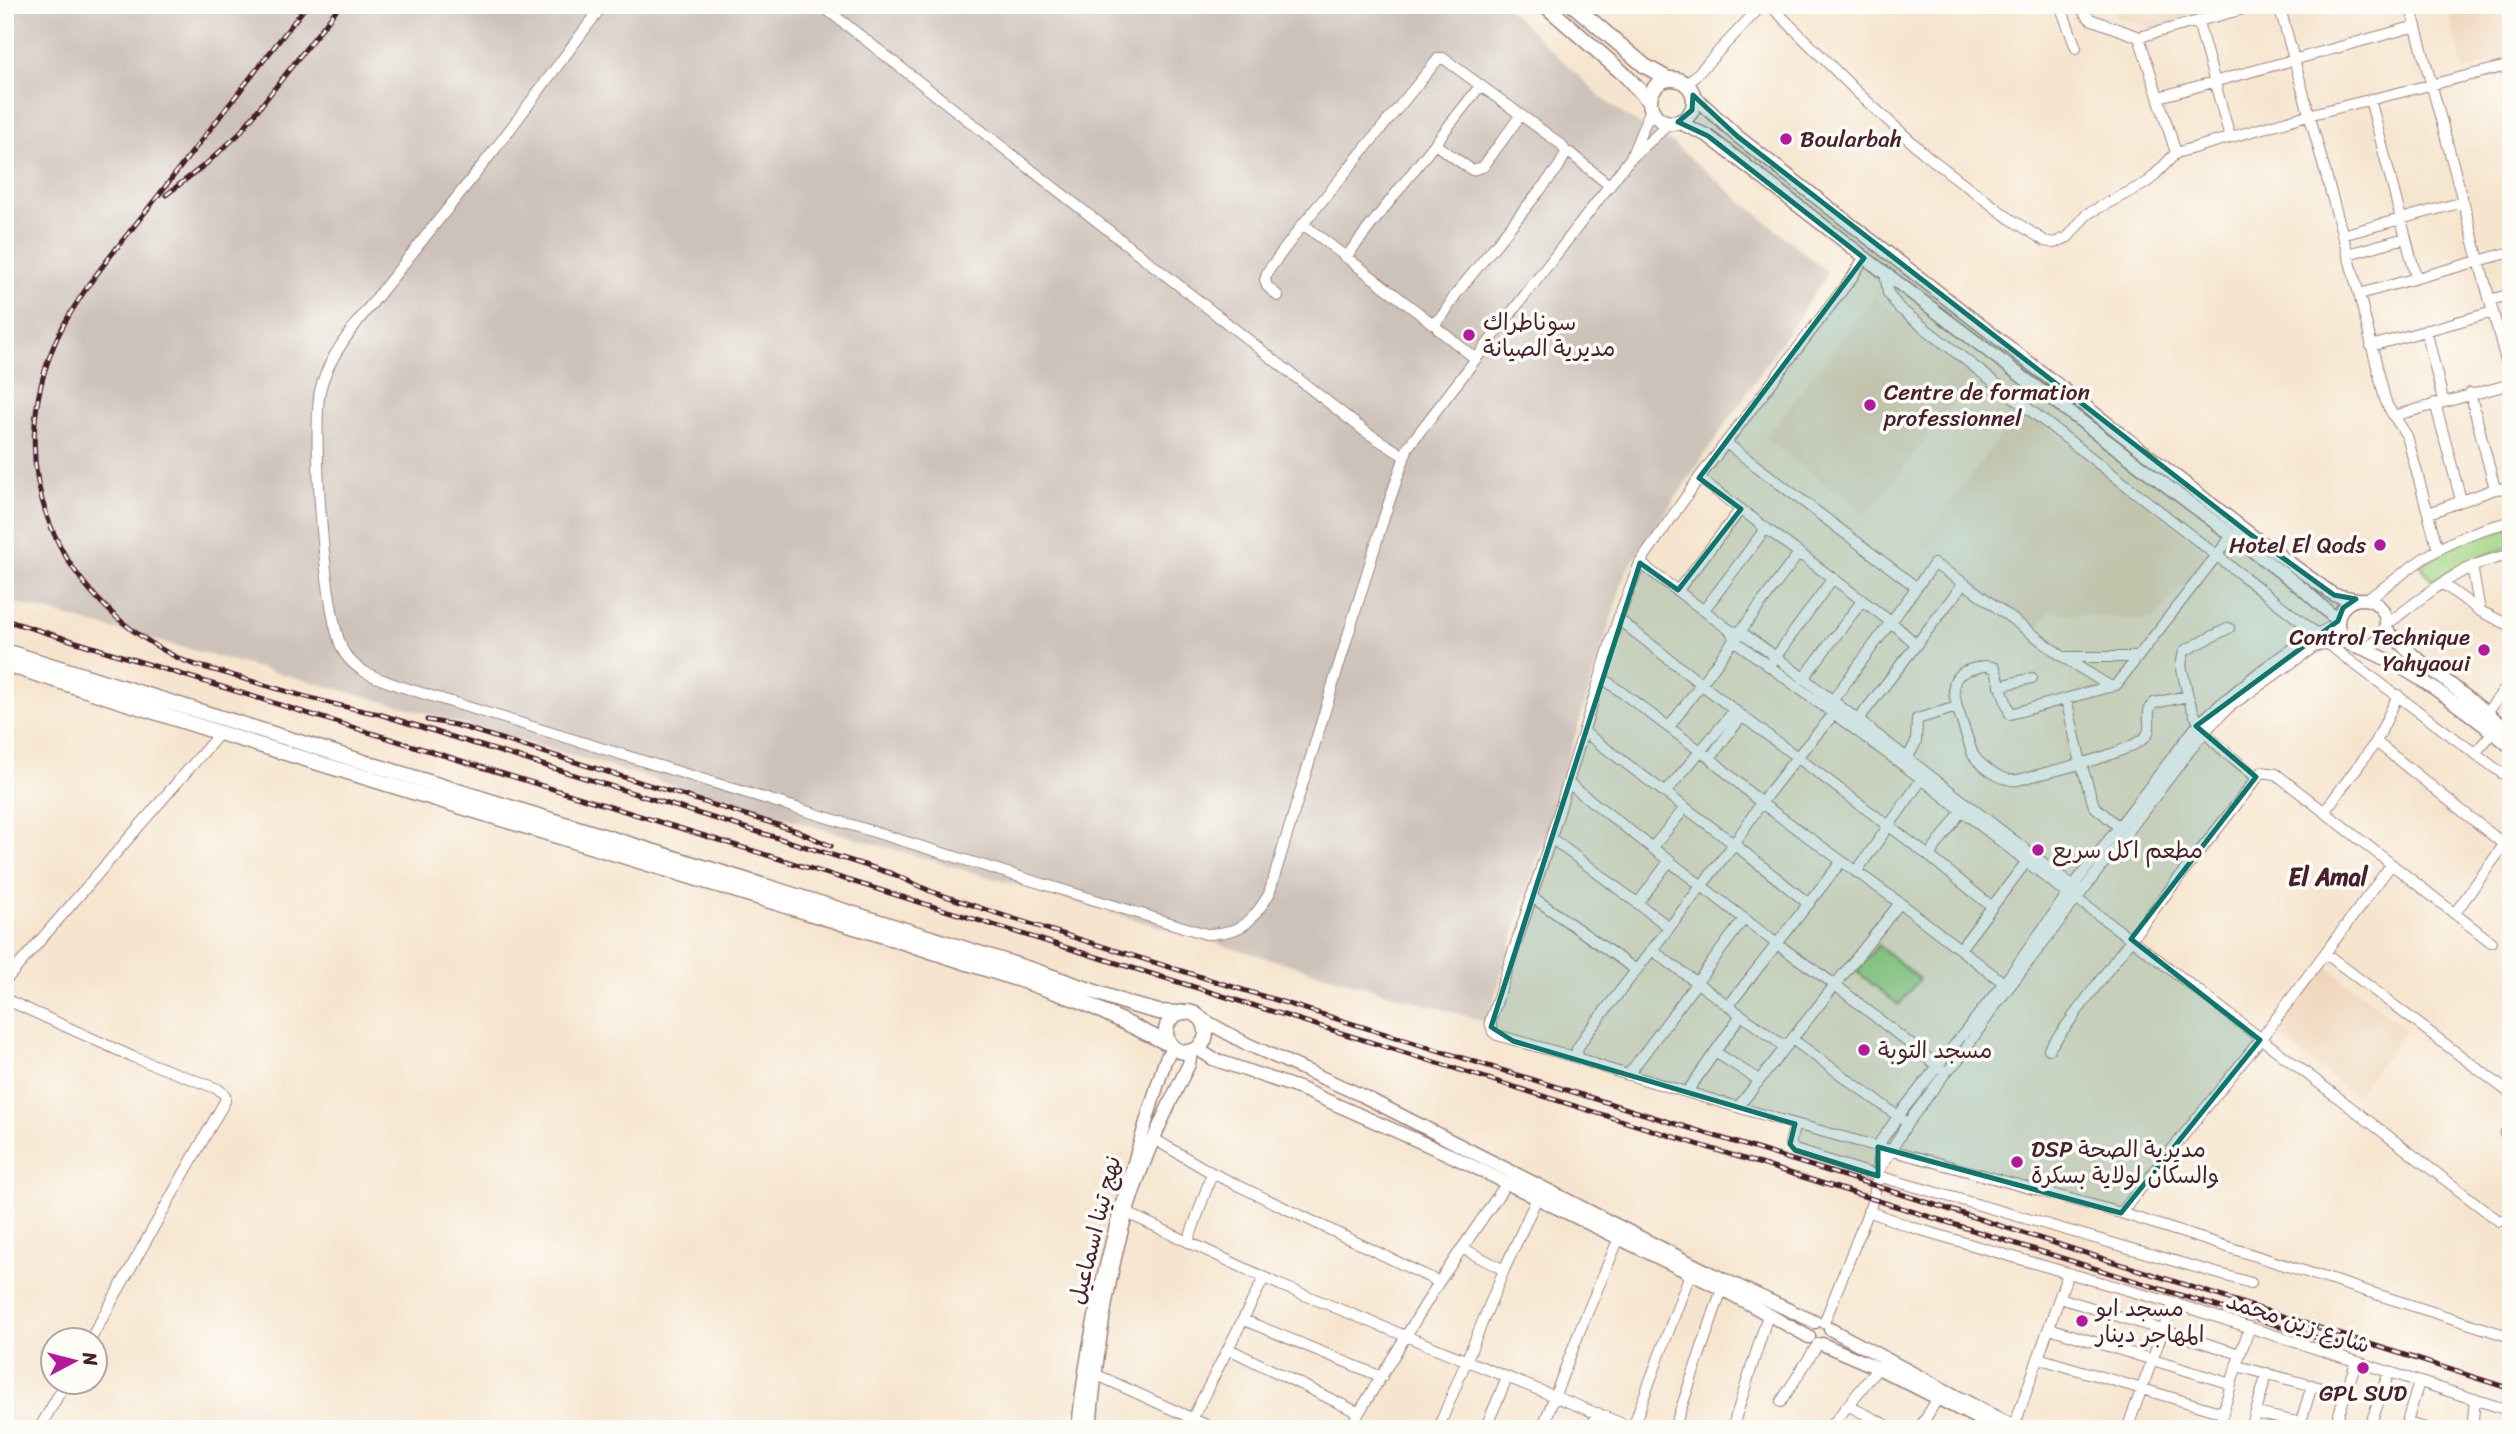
<svg xmlns="http://www.w3.org/2000/svg" width="2516" height="1434" font-family="Sriracha,'Playpen Sans Arabic',sans-serif">
  <style>
    .built { fill: #efd6bb }
    .industrial { fill: #cdc2b9 }
    .green { fill: #a2d584; stroke: #767a58; stroke-width: 2 }
    .lines { fill: none; stroke-linecap: round; stroke-linejoin: round }
    .minor-casing { stroke: #a0827c; stroke-width: 12 }
    .major-casing { stroke: #a0827c; stroke-width: 15 }
    .highway-casing { stroke: #a0827c; stroke-width: 17 }
    .minor { stroke: #fff; stroke-width: 10 }
    .major { stroke: #fff; stroke-width: 12 }
    .highway { stroke: #fff; stroke-width: 14 }
    .rail-casing { stroke: #4a1f2b; stroke-width: 5 }
    .rail { stroke: #fdfcf7; stroke-width: 2.5; stroke-dasharray: 8; stroke-linecap: butt }
    .marked { fill: #0f766e; fill-opacity: 0.2; stroke: #0f766e; stroke-width: 5; stroke-linejoin: round }
    .poi-dot { fill: #b5179e; stroke: #fdfcf7; stroke-width: 2.5 }
    .labels { text-anchor: middle; dominant-baseline: central; stroke-width: 7; stroke-linejoin: round; paint-order: stroke }
    .poi-label { font-size: 23px; fill: #4a1f2b; stroke: #fdfcf7; text-anchor: start }
    .street-label { font-size: 23px; fill: #4a1f2b; stroke: #fdfcf7 }
    .neighbourhood-label { font-size: 24px; font-weight: bold; fill: #4a1f2b; stroke: #fdfcf7 }
  </style>
  <rect width="100%" height="100%" fill="#fdfcf7"/>
  <filter id="ink" filterUnits="userSpaceOnUse"><feTurbulence type="fractalNoise" baseFrequency=".0143" numOctaves="2"/><feDisplacementMap in="SourceGraphic" scale="14" xChannelSelector="R" yChannelSelector="G"/><feConvolveMatrix kernelMatrix="1 2 1 2 8 2 1 2 1" color-interpolation-filters="sRGB"/></filter>
  <filter id="wash" filterUnits="userSpaceOnUse"><feTurbulence type="fractalNoise" baseFrequency=".00686" numOctaves="4" result="noise"/><feDisplacementMap in="SourceGraphic" scale="28" xChannelSelector="R" yChannelSelector="G"/><feGaussianBlur stdDeviation="1.57" result="paint"/><feColorMatrix in="noise" values="0 0 0 0 0 0 0 0 0 0 0 0 0 0 0 0 0 1.4 0 .05"/><feComposite in="paint" operator="in"/></filter>
  <g filter="url(#wash)">
    <rect width="100%" height="100%" fill="#f6e5ce"/>
    <path class="built" d="M2114,5H2234L2154,29L2117,17Z
      M2447,5H2511V58L2464,71Z
      M1874,296L1976,373L1867,515L1765,438Z
      M2021,407L2209,554L2153,621L2049,612L2036,633L1920,544Z
      M2325,965L2407,1030L2355,1096L2274,1033Z"/>
    <path class="industrial" d="M5,5H1504L1601,97L1627,117L1672,143L1828,273L1626,571L1487,1022L398,705L5,600Z"/>
    <path class="green" d="M2511,526V546L2465,563L2433,581L2420,565L2462,540Z
      M1878,945L1919,979L1899,1005L1856,971Z"/>
  </g>
  <g filter="url(#ink)">
    <g class="lines">
      <g class="minor-casing">
        <path id="minor" d="M603,5L496,148L358,321C342,343 326,364 320,391C312,430 324,624 345,654C358,673 378,678 399,686L1206,934C1241,933 1251,924 1269,894L1385,514L1408,447L1629,160L1669,124
          M821,5L1366,432L1404,456
          M1770,5L1859,94L1926,155L2009,218L2045,241L2054,243L2068,237L2087,214L2148,182L2176,153
          M2060,5L2076,48
          M2078,5L2090,19L2139,37L2176,153L2308,115L2511,65
          M2279,5L2359,294L2385,399L2388,407L2407,436L2438,550
          M2410,5L2511,379
          M2198,22L2230,137
          M2139,37L2258,5
          M1687,85L1762,5
          M2159,97L2416,26
          M2370,99L2416,277
          M1436,145L1472,170L1483,167L1520,116
          M1631,157L1651,109
          M1303,224L1433,324L1443,315L1456,294L1558,168L1566,153
          M2342,235L2463,202
          M2348,254L2405,238
          M1346,257L1480,86
          M1885,273L1888,293L1899,308L2316,633
          M2359,294L2511,252
          M1278,296L1267,286L1265,280L1268,271L1303,224L1439,58H1443L1562,145L1566,153H1570L1610,186
          M2490,300L2511,294
          M1435,324L1438,329L1476,359
          M2426,330L2443,400
          M2371,346L2493,312
          M2470,393L2495,489
          M2435,403L2461,500
          M2393,416L2511,384
          M1726,443L1916,587
          M1699,478L1891,622L1916,644
          M2429,513L2495,489L2511,488
          M1640,563L1731,631L1735,641L1922,779L2075,900L2082,903L2131,939L2499,1221L2511,1217
          M2472,566L2480,611
          M2443,584L2480,611L2511,626
          M1678,590L1741,509
          M2365,599C2387,588 2404,571 2424,558C2451,541 2479,528 2511,522
          M1704,610L1766,528
          M1618,619L1742,716L1929,856L1991,906
          M2385,626C2423,597 2462,562 2511,555
          M1731,631L1741,632L1776,657L2077,889
          M2326,643L2511,780
          M2066,659L2111,687
          M1772,662L1833,578
          M1601,677L1710,758L1761,803L1900,903L2009,987
          M1803,679L1862,601
          M2000,686L2032,678
          M2188,696C2199,738 2225,750 2256,777
          M2066,699L2081,763L2094,806L2119,827
          M1832,701L1934,564L1964,583L2063,657H2137
          M1840,707L1797,757L1761,803L1734,844L1586,1035L1577,1049L1578,1058L1605,1068L1795,1124L2121,1213L2511,1337
          M1957,707L1973,755C1982,767 2002,782 2018,780C2047,772 2123,756 2144,738C2156,728 2142,713 2154,703L2188,696L2181,665L2184,651L2229,628
          M2486,713L2511,682
          M1858,720L1964,583
          M1669,727L1799,553
          M1584,732L1734,844L1809,904
          M2376,742L2511,850
          M2476,752L2493,732
          M1908,757L1916,742L1917,719L1957,707C1953,688 1949,675 1972,669C1980,667 1986,664 1995,668L2010,714L2116,685L2231,537
          M1710,758L1742,716
          M1568,783L1777,944L1834,984L1943,1070
          M1665,793L1735,710
          M2324,812L2376,742L2398,695
          M1551,838L1669,927
          M1653,847L1685,808
          M1929,856L1962,810
          M1856,872L1922,779
          M1531,896L1636,970
          M1638,903L1670,860
          M2455,913L2504,845
          M1960,949L2027,861
          M1652,950L1785,1047
          M2325,953L2511,1094
          M5,981L220,733
          M5,999L133,1057L218,1089L225,1095V1101L90,1340
          M1729,1005L1841,862
          M1792,1039L1902,1119
          M2049,1049L2131,939L2262,772L2276,774L2491,942
          M1715,1052L1759,1080
          M1578,1058L1497,1035L1493,1032L1490,1022L1551,838L1618,619L1640,563L1699,478L1853,276L1864,258
          M1628,1075L1744,919
          M1687,1092L1741,1015
          M1739,1106L1900,903
          M1795,1124L1790,1144L1795,1150L1878,1176L2251,1283
          M2511,1127L2505,1134L2511,1145
          M1154,1139L1212,1173
          M1879,1171L1907,1124L1946,1072L1958,1060L1997,1003L2204,732L2229,707L2314,647L2326,643H2349
          M1868,1211L1911,1227L2068,1273
          M1127,1213L1280,1285L1635,1429
          M2121,1213L2260,1040L2391,865
          M1188,1242L1212,1173L1439,1282
          M1462,1248L1504,1270
          M2060,1298L2240,1354
          M1244,1320L1382,1377
          M1824,1323L1873,1200L1879,1171L1878,1145L1902,1111L2010,975L2074,885L2198,724C2236,690 2290,643 2338,624
          M2049,1328L2231,1384
          M1229,1349L1359,1413
          M2038,1358L2223,1413
          M2237,1366L2345,1394
          M1095,1374L1215,1429
          M1781,1402L1818,1344
          M1849,1406L1894,1429
          M2256,1413L2301,1423
          M2407,1423L2430,1429
          M2014,1427L2068,1273L2173,1303L2511,1411
          M2299,1428L2312,1385
          M39,1429L66,1382
          M1187,1429L1264,1278
          M1349,1429L1439,1282L1506,1184
          M1438,1429L1504,1270L1537,1198
          M1485,1429L1507,1378
          M1542,1429L1580,1330L1619,1238
          M1590,1429L1598,1413
          M1632,1429L1690,1274
          M1674,1429L1722,1289
          M1732,1429L1768,1315
          M1829,1429L1878,1368
          M1919,1429L1938,1398
          M2127,1429L2173,1303
          M2218,1429L2240,1354L2250,1327
          M2251,1429L2267,1373
          M2334,1429L2356,1362
          M2369,1429L2389,1372
          M2405,1429L2419,1382
          M2472,1429L2475,1399"/>
      </g>
      <g class="major-casing">
        <path id="major" d="M1693,95L1737,136L2250,534L2334,595L2356,599
          M1678,122L1708,136L1885,273L2303,589L2338,621
          M2338 623a24 24 0 1 1 48 0a24 24 0 1 1-48 0Z
          M2385,629L2413,655L2511,732
          M2356,646C2407,664 2468,712 2511,747
          M1202,1019L1247,1044L1363,1096L1712,1274L1815,1322
          M1198,1049L1213,1059L1301,1089L1450,1155L1722,1289L1809,1337
          M1830,1329L2018,1429
          M1822,1344L1878,1368L1998,1429
          M1078,1429C1090,1302 1127,1182 1165,1061L1172,1047
          M1090,1429C1096,1357 1106,1282 1127,1212C1142,1161 1165,1112 1189,1064L1191,1052"/>
      </g>
      <g class="highway-casing">
        <path id="highway" d="M1545,5L1625,75L1650,102
          M1573,5L1645,66L1668,79
          M1650 101a22 22 0 1 1 44 0a22 22 0 1 1-44 0Z
          M5,651L781,891L1039,972L1132,1005L1159,1012L1178,1013
          M5,664L220,733L894,939L1029,983L1081,1001L1169,1044
          M1166 1032a20 20 0 1 1 40 0a20 20 0 1 1-40 0Z"/>
      </g>
      <use href="#minor" class="minor"/>
      <use href="#major" class="major"/>
      <use href="#highway" class="highway"/>
      <g class="rail-casing">
        <path id="rail" d="M307,5C256,70 205,135 154,201C122,242 79,291 57,338C0,467 54,595 176,657C193,666 213,669 231,675C282,690 327,704 379,714L893,874L930,891L1008,917L1876,1186L2511,1389
          M166,195L207,163L238,135L340,5
          M5,620L1191,986L2337,1344
          M427,720L456,725L797,831L831,846"/>
      </g>
      <use href="#rail" class="rail"/>
    </g>
  </g>
  <path class="marked" d="M1693,95L1737,136L2250,534L2334,595L2356,599L2343,608L2338,621L2196,726L2256,777L2131,939L2260,1040L2121,1213L1878,1147V1176L1795,1150L1790,1144L1795,1124L1513,1041L1491,1027L1640,563L1678,590L1741,509L1699,478L1864,258L1708,136L1678,122L1692,110Z"/>
  <g class="poi-dot">
    <circle cx="1786" cy="139" r="7"/>
    <circle cx="1469" cy="335" r="7"/>
    <circle cx="1870" cy="405" r="7"/>
    <circle cx="2380" cy="545" r="7"/>
    <circle cx="2484" cy="650" r="7"/>
    <circle cx="2038" cy="850" r="7"/>
    <circle cx="1864" cy="1050" r="7"/>
    <circle cx="2017" cy="1162" r="7"/>
    <circle cx="2082" cy="1321" r="7"/>
    <circle cx="2363" cy="1368" r="7"/>
  </g>
  <g class="labels">
    <g class="poi-label">
      <text x="1800" y="139">Boularbah</text>
      <text x="1483" y="322">سوناطراك<tspan x="1483" dy="26">مديرية الصيانة</tspan></text>
      <text x="1884" y="392">Centre de formation<tspan x="1884" dy="26">professionnel</tspan></text>
      <text x="2366" y="545" text-anchor="end">Hotel El Qods</text>
      <text x="2470" y="637" text-anchor="end">Control Technique<tspan x="2470" dy="26">Yahyaoui</tspan></text>
      <text x="2052" y="850">مطعم اكل سريع</text>
      <text x="1878" y="1050">مسجد التوبة</text>
      <text x="2031" y="1149">DSP مديرية الصحة<tspan x="2031" dy="26">والسكان لولاية بسكرة</tspan></text>
      <text x="2096" y="1308">مسجد ابو<tspan x="2096" dy="26">المهاجر دينار</tspan></text>
      <text x="2363" y="1393" text-anchor="middle">GPL SUD</text>
    </g>
    <g class="street-label">
      <text transform="translate(1095 1230) rotate(-76)">نهج تينا اسماعيل</text>
      <text transform="translate(2298 1323) rotate(18)">شارع زين محمد</text>
    </g>
    <g class="neighbourhood-label">
      <text x="2328" y="877">El Amal</text>
    </g>
  </g>
  <rect width="2516" height="1434" fill="none" stroke="#fdfcf7" stroke-width="28"/>
  <g transform="translate(74 1361) rotate(83)"><circle r="33" fill="#fdfcf7" stroke="#b5a4a5" stroke-width="2"/>
  <path d="M0-5L12 26L0 18L-12 26Z" fill="#b5179e"/>
  <text y="-10" font-size="19" font-weight="bold" text-anchor="middle" fill="#4a1f2b">N</text>
  </g>
</svg>
